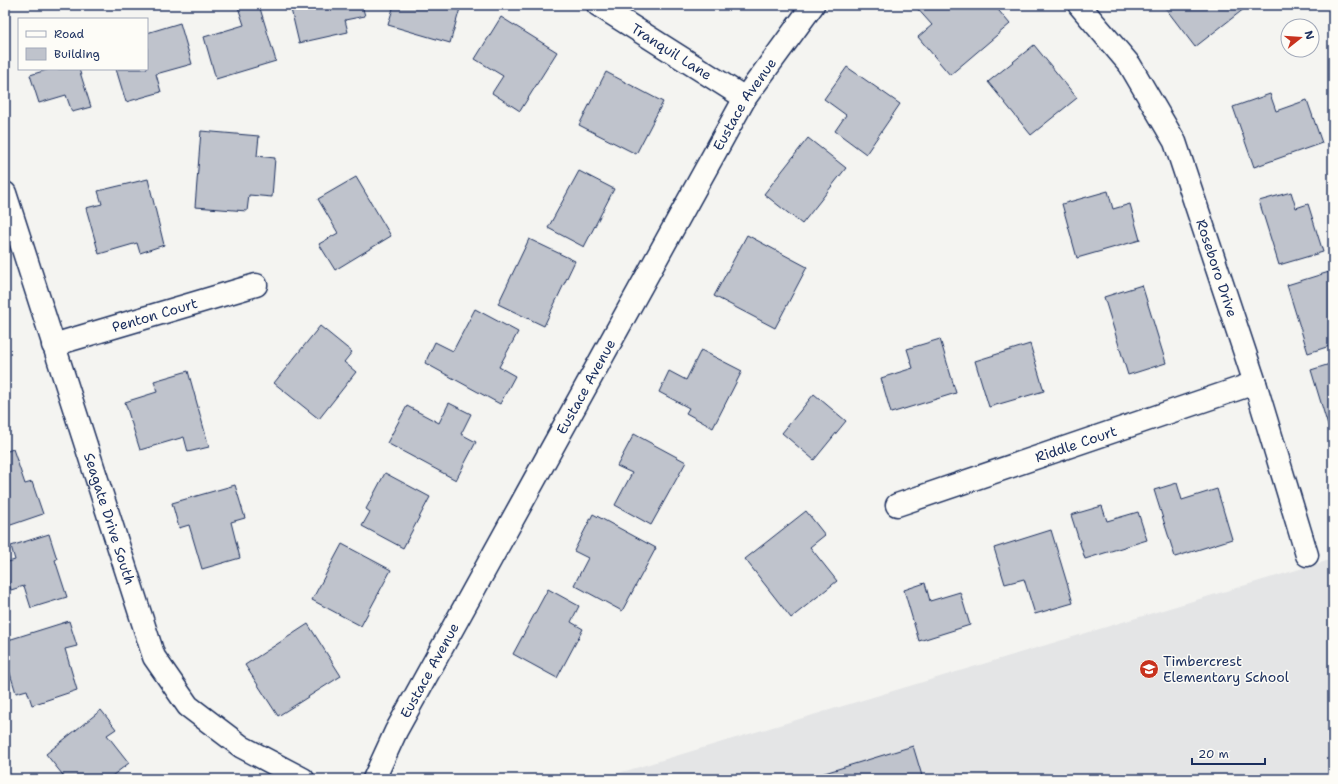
<svg xmlns="http://www.w3.org/2000/svg" width="1338" height="784" font-family="'Shantell Sans',sans-serif">
  <style>
    .built { fill: #e4e5e6 }
    .building { fill: #bfc3cc; stroke: #1b2f5e }
    .lines { fill: none; stroke-linecap: round; stroke-linejoin: round }
    .minor-casing { stroke: #1b2f5e; stroke-width: 25 }
    .minor { stroke: #fdfcf7; stroke-width: 22 }
    .labels { text-anchor: middle; dominant-baseline: central; stroke-width: 3; stroke-linejoin: round; paint-order: stroke }
    .street-label { font-size: 14px; fill: #1b2f5e; stroke: #fdfcf7 }
    .poi-label { font-size: 14px; fill: #1b2f5e; stroke: #fdfcf7; text-anchor: start }
  </style>
  <rect width="100%" height="100%" fill="#f4f4f1"/>
  <filter id="ink" filterUnits="userSpaceOnUse"><feTurbulence type="fractalNoise" baseFrequency=".025" numOctaves="2"/><feDisplacementMap in="SourceGraphic" scale="8" xChannelSelector="R" yChannelSelector="G"/><feConvolveMatrix kernelMatrix="1 2 1 2 8 2 1 2 1" color-interpolation-filters="sRGB"/></filter>
  <g filter="url(#ink)">
    <path class="built" d="M1333,559V779H599Z"/>
    <path class="building" d="M246,5H259L276,61L216,79L204,37L244,25L238,7Z
      M290,5H362L365,16L345,20L348,32L299,43Z
      M394,5H461L450,43L388,25Z
      M916,5H994L1010,24L950,75L918,37L932,25L915,6Z
      M1163,5H1249L1195,47Z
      M501,17L557,52L520,111L492,93L503,76L475,59Z
      M180,23L192,64L156,74L161,92L126,102L116,69H147V33Z
      M1034,45L1077,98L1031,135L988,82Z
      M847,67L900,104L866,154L835,131L846,115L824,99Z
      M50,69H79L91,107L72,112L66,95L39,103L30,75Z
      M606,72L663,102L636,154L579,125Z
      M1270,94L1276,111L1307,100L1322,143L1254,167L1233,107Z
      M201,131L259,136L257,156L275,158L272,197L249,195L247,211L195,207Z
      M808,138L846,168L802,224L764,194Z
      M579,171L614,189L584,247L548,228Z
      M356,177L391,236L335,270L319,244L338,233L318,199Z
      M148,179L164,245L140,253L137,243L99,254L86,208L102,204L98,191Z
      M1108,191L1113,209L1130,204L1140,240L1077,258L1062,204Z
      M1291,192L1296,208L1308,204L1323,252L1279,265L1259,201Z
      M747,235L807,267L775,328L714,296Z
      M529,239L575,261L544,326L498,304Z
      M1329,272L1333,285V345L1308,353L1287,285Z
      M1142,285L1166,363L1128,375L1104,297Z
      M475,309L518,332L499,367L515,376L500,404L425,363L435,342L453,351Z
      M320,326L352,352L344,362L356,372L319,419L274,383Z
      M940,339L956,393L891,413L881,378L913,368L907,349Z
      M1030,344L1044,391L989,407L975,361Z
      M701,350L742,371L713,428L686,413L689,408L659,392L669,371L686,380Z
      M1333,363V438L1332,439L1311,370Z
      M188,371L209,447L188,452L184,437L140,450L125,402L157,392L154,381Z
      M814,394L846,421L814,460L782,433Z
      M449,403L471,414L461,434L476,442L456,480L387,443L407,406L439,423Z
      M634,434L686,462L651,525L615,505L632,473L617,466Z
      M13,449L25,484L32,482L43,514L5,527V452Z
      M385,473L430,497L403,548L362,526L370,512L366,509Z
      M1177,483L1182,500L1217,489L1232,539L1175,557L1154,490Z
      M235,485L245,518L231,522L240,558L202,569L189,525L179,528L172,503Z
      M1102,506L1107,521L1138,512L1147,540L1085,559L1071,515Z
      M806,511L825,535L810,547L837,581L791,618L745,559Z
      M593,514L656,548L622,611L574,585L588,558L574,551Z
      M1051,530L1073,603L1035,614L1024,579L1005,584L994,548Z
      M49,534L57,559L55,560L67,597L31,608L24,586L11,590L5,572V563L15,560L11,546Z
      M342,544L391,570L361,626L312,600Z
      M925,583L930,601L960,592L970,625L919,641L904,590Z
      M548,589L579,606L571,622L583,629L557,678L513,654Z
      M69,621L77,646L65,649L77,690L32,705L27,690L16,693L5,657V641Z
      M308,624L341,676L278,716L245,665Z
      M101,710L116,729L107,735L129,763L108,779H66L46,754Z
      M913,746L923,779H805Z"/>
    <g class="lines">
      <g class="minor-casing">
        <g id="minor">
          <path id="s1" d="M598,5L745,98"/>
          <path id="s2" d="M1079,5L1130,65L1175,142L1255,383L1307,555"/>
          <path id="s3" d="M5,193L154,657L188,706L242,747L303,779"/>
          <path id="s4" d="M53,345L256,285"/>
          <path id="s5" d="M897,505L1255,383"/>
          <path id="s6" d="M374,779L396,731L745,98L813,5"/>
        </g>
      </g>
      <use href="#minor" class="minor"/>
    </g>
  </g>
  <defs>
    <g id="school-disc" transform="scale(1)"><circle r="9.5" fill="#c8321e" stroke="#fdfcf7"/><path d="M0-5L7-2L0 1L-7-2ZM-4 1L0 2.5L4 1V4Q0 6-4 4Z" fill="#fff"/></g>
  </defs>
  <g fill-rule="evenodd">
    <use href="#school-disc" x="1149" y="669"/>
  </g>
  <g class="labels">
    <g class="street-label">
      <text stroke="none"><textPath href="#s1" startOffset="87">Tranquil Lane</textPath></text>
      <text stroke="none"><textPath href="#s6" startOffset="770">Eustace Avenue</textPath></text>
      <text stroke="none"><textPath href="#s2" startOffset="301">Roseboro Drive</textPath></text>
      <text stroke="none"><textPath href="#s4" startOffset="106">Penton Court</textPath></text>
      <text stroke="none"><textPath href="#s6" startOffset="446">Eustace Avenue</textPath></text>
      <text stroke="none"><textPath href="#s5" startOffset="189">Riddle Court</textPath></text>
      <text stroke="none"><textPath href="#s3" startOffset="342">Seagate Drive South</textPath></text>
      <text stroke="none"><textPath href="#s6" startOffset="122">Eustace Avenue</textPath></text>
    </g>
    <g class="poi-label">
      <text x="1163" y="661">Timbercrest<tspan x="1163" dy="16">Elementary School</tspan></text>
    </g>
  </g>
  <rect width="1338" height="784" fill="none" stroke="#fdfcf7" stroke-width="20"/>
  <rect x="10" y="10" width="1318" height="764" fill="none" stroke="#1b2f5e" stroke-width="1.5" filter="url(#ink)"/>
  <rect x="18" y="18" width="130" height="52" fill="#fdfcf7" stroke="#a3aaba"/>
  <rect x="26" y="31" width="20" height="6" fill="#fdfcf7" stroke="#a3aaba"/>
  <text x="54" y="38" font-size="12" fill="#1b2f5e">Road</text>
  <rect x="26" y="48" width="20" height="12" fill="#bfc3cc" stroke="#a3aaba"/>
  <text x="54" y="58" font-size="12" fill="#1b2f5e">Building</text>
  <g transform="translate(1300 38) rotate(73)"><circle r="19" fill="#fdfcf7" stroke="#a3aaba"/>
  <path d="M0-3L7 15L0 10L-7 15Z" fill="#c8321e"/>
  <text y="-6" font-size="11" font-weight="bold" text-anchor="middle" fill="#1b2f5e">N</text>
  </g>
  <path d="M1192 758v6h73v-6" fill="none" stroke="#1b2f5e" stroke-width="2"/>
  <text x="1198" y="758" font-size="12" fill="#1b2f5e" stroke="#fdfcf7" stroke-width="3" paint-order="stroke">20 m</text>
</svg>
